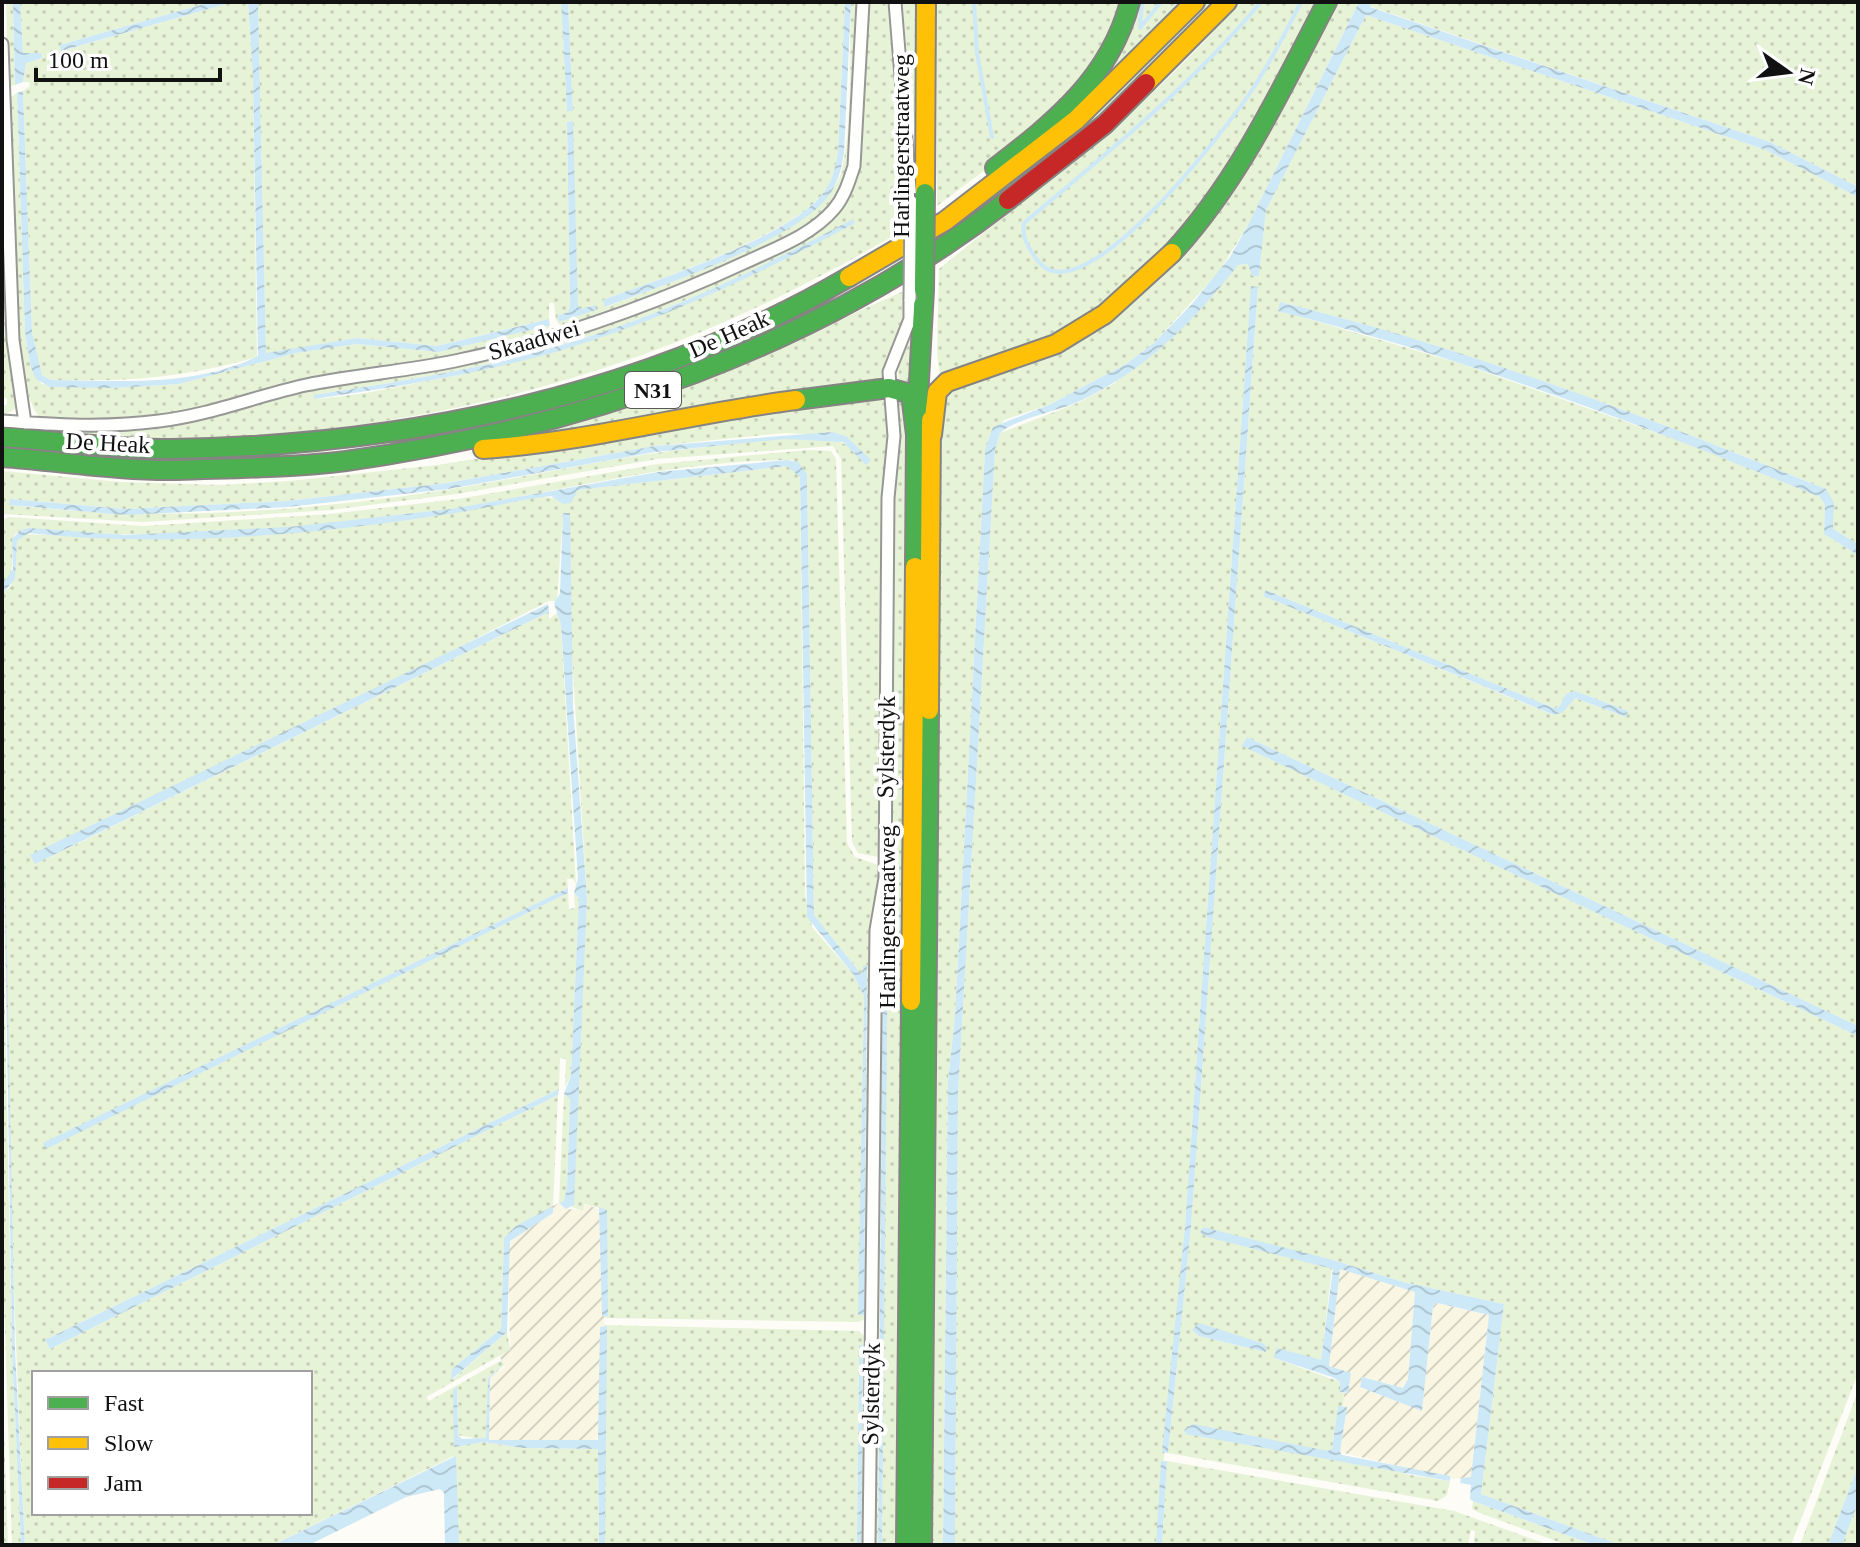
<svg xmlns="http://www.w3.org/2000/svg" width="1860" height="1547" font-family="Georgia,serif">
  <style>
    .farmland { fill: url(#farmland-furrows) }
    .green { fill: url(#green-dots); fill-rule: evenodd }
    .water { fill: url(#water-waves) }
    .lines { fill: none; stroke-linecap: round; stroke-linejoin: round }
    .stream { stroke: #cde8f7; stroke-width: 4 }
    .street-casing { stroke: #979795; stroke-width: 15 }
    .fast-casing { stroke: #858482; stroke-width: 22 }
    .slow-casing { stroke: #858482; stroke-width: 22 }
    .jam-casing { stroke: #858482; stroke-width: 22 }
    .street { stroke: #fffffe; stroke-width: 11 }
    .fast { stroke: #4caf50; stroke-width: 18 }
    .slow { stroke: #ffc107; stroke-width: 18 }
    .jam { stroke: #c62828; stroke-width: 18 }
    .street-bridge-casing { stroke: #979795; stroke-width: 15; stroke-linecap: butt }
    .fast-bridge-casing { stroke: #858482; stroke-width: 22; stroke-linecap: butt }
    .street-bridge { stroke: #fffffe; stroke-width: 11 }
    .fast-bridge { stroke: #4caf50; stroke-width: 18 }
    .labels { text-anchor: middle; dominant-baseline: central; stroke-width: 8; stroke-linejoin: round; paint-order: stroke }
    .shield { fill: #fff; stroke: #585858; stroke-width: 2 }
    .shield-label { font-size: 22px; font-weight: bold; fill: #111 }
    .street-label { font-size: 24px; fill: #111; stroke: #fff }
  </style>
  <defs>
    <pattern id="farmland-furrows" width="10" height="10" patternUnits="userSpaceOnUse" patternTransform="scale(2)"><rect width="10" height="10" fill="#f9f7e4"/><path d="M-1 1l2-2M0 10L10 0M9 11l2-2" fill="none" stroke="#d4d3c3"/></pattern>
    <pattern id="green-dots" width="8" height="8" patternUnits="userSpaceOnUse" patternTransform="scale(2)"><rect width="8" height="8" fill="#e7f3d7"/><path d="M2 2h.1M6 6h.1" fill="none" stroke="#c5cfb8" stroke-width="1.8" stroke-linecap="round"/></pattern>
    <pattern id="water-waves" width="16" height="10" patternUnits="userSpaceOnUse" patternTransform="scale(2)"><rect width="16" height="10" fill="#cde8f7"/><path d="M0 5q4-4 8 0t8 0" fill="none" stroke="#afc6d3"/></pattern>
  </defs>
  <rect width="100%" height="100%" fill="#fdfcf7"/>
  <path class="farmland" d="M559,1203L566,1209L582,1210L583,1204L599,1209L605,1327H601L599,1437L595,1441L489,1440L490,1377L505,1367L499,1355L510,1349L508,1247L514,1236L552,1213L553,1206Z
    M1340,1268L1415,1292L1408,1379L1403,1388L1362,1377L1360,1387L1422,1410L1433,1306L1437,1303L1489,1315L1471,1478L1451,1479L1340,1452L1347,1408L1343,1406L1344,1393H1348L1329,1366Z"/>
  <path class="green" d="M6,2H13L15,85L8,86Z
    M20,2H211L60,45L62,51L233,2H248L253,78L257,357C184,378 126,382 51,380L42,375L32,332L23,91L30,86L29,82H23L26,63L42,58L41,53H23Z
    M258,2H561L567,111L573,110L568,2H845L838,152C835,169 832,184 820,197C782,239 659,279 603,300L606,307C660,286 824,232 841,173C853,130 849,49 851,2H857C855,45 856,157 839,191C810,248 625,308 562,328L556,320L554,303H549V332L456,356L269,388L209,408L170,414L129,419L41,418C6,389 16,155 9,98L17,93L25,333L31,368L42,384L115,388L179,384L296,353L357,344L438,352L548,319L437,346L357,338L266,354ZM572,121L578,306L581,309L594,305L559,322L558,316L568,312L570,306L567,122Z
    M868,2H890L906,199L901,201L907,228C728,333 564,395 359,425C291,435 222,444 154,441C108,440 61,433 15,429L132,430L166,426L309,391L438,370L550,344L701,289L815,233L847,201L860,165ZM854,223C717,298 576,354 422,382C387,389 350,397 314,399V395C396,382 478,370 558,346C661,316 758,269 854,223Z
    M902,2H918V157Z
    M937,2H1124L1096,69L989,167L937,206Z
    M1134,2H1183L1114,72H1106Z
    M1205,2H1217L1114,106L940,241V233L1086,120L1149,62Z
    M1239,2H1322L1227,174L1156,269L1052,342L940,377L937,352L939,269C1043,184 1153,106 1239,2Z
    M1331,2H1359L1248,225L1218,273L1154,343L1126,364L1051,404L1004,420L985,450L955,1017L948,1080L943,1545H929L941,407L950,389L1020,362L1159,274Z
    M1372,2H1858V187L1770,142L1369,6Z
    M1366,15L1766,150L1858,197V544L1833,529L1826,489C1648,417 1467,349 1281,302L1278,310L1462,364L1703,449L1820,497L1825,505L1824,534L1858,555V1026L1247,737L1243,746L1858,1036V1373L1791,1545H1620L1481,1494L1504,1304L1403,1282L1333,1260L1321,1360L1274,1358L1340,1382V1392L1344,1393L1343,1406L1338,1407L1332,1450L1328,1451L1410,1475L1450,1481L1447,1495L1438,1501L1168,1453L1191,1227L1258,287H1251L1185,1226L1156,1545H955L958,1094L995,450L1000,433L1080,402L1115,383L1238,265L1248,264L1259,276L1266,210ZM1266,590L1554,708L1559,707L1566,694L1575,691L1628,711L1626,717L1575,698L1553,715L1264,596ZM1192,1330L1266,1346V1352L1199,1336Z
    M2,145L18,407L2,416V406L7,405V398H2Z
    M906,290V319L888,359L885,384L525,438L694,385Z
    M913,336L919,392L898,382L899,362Z
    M884,394L890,437L878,857L858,853L852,842L841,459L833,446L657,459L457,494L330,510L143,522L2,514V471L121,482L220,485L290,481L437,465ZM784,433L846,436L851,448C824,426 732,445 696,448C611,457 529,477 445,490C302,512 154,522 10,505L11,499L125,509L287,501L447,483L655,446Z
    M894,396L905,405L909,414L899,1545H882L887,933H883L878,1545H872L878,1036Z
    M808,450L831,451L836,459L847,843L855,857L881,866L868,1318L858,1322L605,1318L607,1210L584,1204L583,1211L572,1207L587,898L563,513L557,601H549L36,864L549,612V619L557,613L561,625L576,884L573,879H567L568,888L44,1143L47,1148L568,893L569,909L575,908L574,893L579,898L571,1075L565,1087L566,1059L560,1058L559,1089L45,1340L50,1349L558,1095L553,1206L504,1238L501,1329L452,1369V1380L507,1332L510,1350L426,1397L429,1401L502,1360L504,1365L488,1378V1435L483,1440L458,1435L457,1388L454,1446L484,1442L522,1448L598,1449L599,1545H459L454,1456L273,1545H25C9,1229 2,910 2,594L11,586L17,541L22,534L160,539L289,532L397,521L540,497L572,499L578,490L787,466L800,476L805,896L812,927L853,974L864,996L859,1315H864L867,966L863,976L814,915L807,474L793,460C681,459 562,491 452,509C322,531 159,543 29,528L15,534C7,552 20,571 2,585V520L9,517L143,526L330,514L458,499L658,464ZM34,1373H310V1513H34Z
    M2,868L12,1350L21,1545H12L2,1239Z
    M564,1094L570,1099L567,1187L564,1201L559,1203Z
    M605,1325L859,1331L867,1339L866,1545H861L859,1345L857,1545H605Z
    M2,1372L8,1545H2Z
    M1858,1391V1467L1828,1545H1800Z
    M1167,1461L1454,1511L1549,1545H1474L1475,1531L1471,1530L1468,1545H1162Z
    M1473,1501L1594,1545H1567L1480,1513L1472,1509Z
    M1858,1503V1542L1842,1545Z"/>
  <path class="water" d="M13,2H20L23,53H41L42,58L26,63L23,82L15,85Z
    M211,2H233L61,51L60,45Z
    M248,2H258L266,353L357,338L437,346L549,319L550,325L438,352L357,344L296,353L179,384L115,388L50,387L36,379L31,368L25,333L17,93L23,91L32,332L42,375L51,380C118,381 196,387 258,356L253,78Z
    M561,2H568L573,111H567Z
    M845,2H851L844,153C841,170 838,184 827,198C792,242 660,286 605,307L603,300C659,279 782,240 820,197C832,184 835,169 838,152Z
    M1359,2H1371L1370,7L1770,142L1858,187V197L1766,150L1366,15L1266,210L1259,276H1252L1248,264L1238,265C1193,322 1146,370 1080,401C1059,411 1014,419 1000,433L995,450L958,1094L955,1545H943L948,1080L955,1017L985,450L993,427L1051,404L1126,364L1154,343L1192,304L1230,257L1248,225Z
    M573,121L578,306L581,309L595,305L596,310L559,322L557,316L568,312L570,306L567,122Z
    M853,219L855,223C760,274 663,320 559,351C479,374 397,387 314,399V395C396,382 478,370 558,346C661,316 758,270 853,219Z
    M1251,286L1258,287L1191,1227L1168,1453L1162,1452L1185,1226Z
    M1280,302C1467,348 1648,417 1826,489L1834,503L1833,529L1858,544V555L1824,534L1825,505L1820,497C1643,425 1463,357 1278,311Z
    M832,432L846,436L871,460L866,465L843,442L785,439L655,452L448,489L288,507L125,515L9,505L10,499L125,509L287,501L447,483L655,446Z
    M787,460L798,462L807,474L814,915L862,975L863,966L867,965L864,1315H858L864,996L853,974L807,917L800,477L787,466L578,490L571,503L563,504L551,496C517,500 483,509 449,514C312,535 167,548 29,533L17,541L15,579L2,594V585L13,569L12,539L21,530L29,528L125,535L289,527L451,509L658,472Z
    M563,513H570L573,706L587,898L574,1205L566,1209L559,1203L564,1201L567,1187L570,1099L564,1094L571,1075L579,898L574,893L578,878L561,625L554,603L560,594Z
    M1266,590L1554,708L1559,707L1566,694L1575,691L1628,711L1626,717L1575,698L1563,712L1554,715L1263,596Z
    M548,604L549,612L35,864L30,855Z
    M2,708L15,1350L25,1545H21L12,1350Z
    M1247,737L1858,1026V1036L1242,746Z
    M568,888V893L46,1149L43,1143Z
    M883,933H888L882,1545H878Z
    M559,1089L558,1095L50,1349L45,1340Z
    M553,1206V1213L510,1241L507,1332L451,1380L452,1369L501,1329L504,1238L516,1226Z
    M599,1207L607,1210L608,1316H602Z
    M1203,1227L1333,1260L1403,1282L1504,1304L1481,1494L1620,1545H1594L1473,1501L1470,1499L1471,1485L1460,1483L1461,1478L1471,1477L1489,1315L1438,1303L1433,1306L1422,1411L1360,1387L1362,1377L1403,1388L1408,1379L1415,1292L1340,1269L1329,1366L1351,1373L1348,1393L1340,1392V1382L1332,1377L1274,1358L1277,1348L1321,1360L1333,1269L1207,1237L1200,1233Z
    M1199,1323L1262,1343L1266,1346V1352L1199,1336L1192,1330Z
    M607,1326L605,1545H599L598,1449L522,1448L484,1442L454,1447L453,1390L457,1387L458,1435L462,1439L486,1438L488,1378L504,1365L490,1378L489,1440H598L600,1327Z
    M859,1345H863L861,1545H857Z
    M1338,1406L1347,1407L1340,1452L1342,1455L1450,1476V1481L1186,1434L1184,1430L1193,1424L1328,1451L1332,1449Z
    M456,1456L459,1545H445L444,1493L440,1489L406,1497L309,1545H273Z
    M1161,1461H1167L1162,1545H1156Z
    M1858,1467V1503L1842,1545H1828Z"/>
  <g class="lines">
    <path class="stream" d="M974,2L977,53L992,137
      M1142,2L1140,28L1161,2
      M1261,2C1191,86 1107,153 1024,223C1021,236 1030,251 1038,261C1082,319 1227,127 1250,93C1270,64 1285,33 1301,2"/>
    <g class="street-casing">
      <path id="street" d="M895,2L911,201
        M2,44L13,340L25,423
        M2,421C54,425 107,428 159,421C210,415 256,396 306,385C355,375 406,371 455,361C556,340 653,305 746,262C776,248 812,235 834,209C845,196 849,181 854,166L863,2
        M869,1545L876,930L885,878L888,498L894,436L889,372L910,319V299"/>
    </g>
    <g class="fast-casing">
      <path id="fast" d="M995,168C1055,122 1110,78 1130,2
        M1172,253C1239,181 1282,88 1327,2
        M796,400L889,388L911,394L916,435
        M2,437C58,441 115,449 171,449C405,446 645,396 849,277
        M2,457C59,461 119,471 177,470C232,468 291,468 346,461C581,428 819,347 1008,200
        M915,567L916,435L924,290
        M906,1545L911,1001
        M922,1545L929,710"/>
    </g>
    <g class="slow-casing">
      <path id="slow" d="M1146,83L1227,2
        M925,193L926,2
        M849,277L945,221L1076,120L1195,2
        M932,435L937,392L947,382L1056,344L1105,314L1172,253
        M483,449C588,442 691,413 796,400
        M929,710L931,420
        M911,1001L915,567"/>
    </g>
    <g class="jam-casing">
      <path id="jam" d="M1008,200L1105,124L1146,83"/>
    </g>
    <use href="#street" class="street"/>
    <use href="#fast" class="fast"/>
    <use href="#slow" class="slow"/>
    <use href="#jam" class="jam"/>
    <g class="street-bridge-casing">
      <path id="street-bridge" d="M910,299L911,201"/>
    </g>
    <g class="fast-bridge-casing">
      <path id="fast-bridge" d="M924,290L925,193"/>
    </g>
    <use href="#street-bridge" class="street-bridge"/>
    <use href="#fast-bridge" class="fast-bridge"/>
  </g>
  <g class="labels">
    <rect class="shield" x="625" y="372" width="56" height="36" rx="6"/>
    <g class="shield-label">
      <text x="653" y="390">N31</text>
    </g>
    <g class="street-label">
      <text transform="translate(901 146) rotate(-90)">Harlingerstraatweg</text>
      <text transform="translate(729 334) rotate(-24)">De Heak</text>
      <text transform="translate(534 340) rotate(-16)">Skaadwei</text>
      <text transform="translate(108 443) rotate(3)">De Heak</text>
      <text transform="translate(886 747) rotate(-89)">Sylsterdyk</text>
      <text transform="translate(887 917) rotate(-90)">Harlingerstraatweg</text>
      <text transform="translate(871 1394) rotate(-89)">Sylsterdyk</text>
    </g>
  </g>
  <rect width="1860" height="1547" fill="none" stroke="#111111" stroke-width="8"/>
  <rect x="32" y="1371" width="280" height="144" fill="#ffffff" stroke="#a0a0a0" stroke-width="2"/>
  <rect x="48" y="1397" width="40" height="12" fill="#4caf50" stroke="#a0a0a0" stroke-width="2"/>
  <text x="104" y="1411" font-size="24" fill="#111111">Fast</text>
  <rect x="48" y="1437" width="40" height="12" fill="#ffc107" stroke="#a0a0a0" stroke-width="2"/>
  <text x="104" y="1451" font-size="24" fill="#111111">Slow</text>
  <rect x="48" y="1477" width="40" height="12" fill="#c62828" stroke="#a0a0a0" stroke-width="2"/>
  <text x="104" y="1491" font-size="24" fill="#111111">Jam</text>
  <g transform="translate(1788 72) rotate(104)" stroke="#ffffff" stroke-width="6" paint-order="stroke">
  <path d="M0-6L14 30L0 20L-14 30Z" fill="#111111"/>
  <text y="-12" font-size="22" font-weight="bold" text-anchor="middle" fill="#111111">N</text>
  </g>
  <path d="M36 68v12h184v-12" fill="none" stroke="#111111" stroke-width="4"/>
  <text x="48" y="68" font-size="24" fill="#111111" stroke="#ffffff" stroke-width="6" paint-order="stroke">100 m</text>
</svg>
